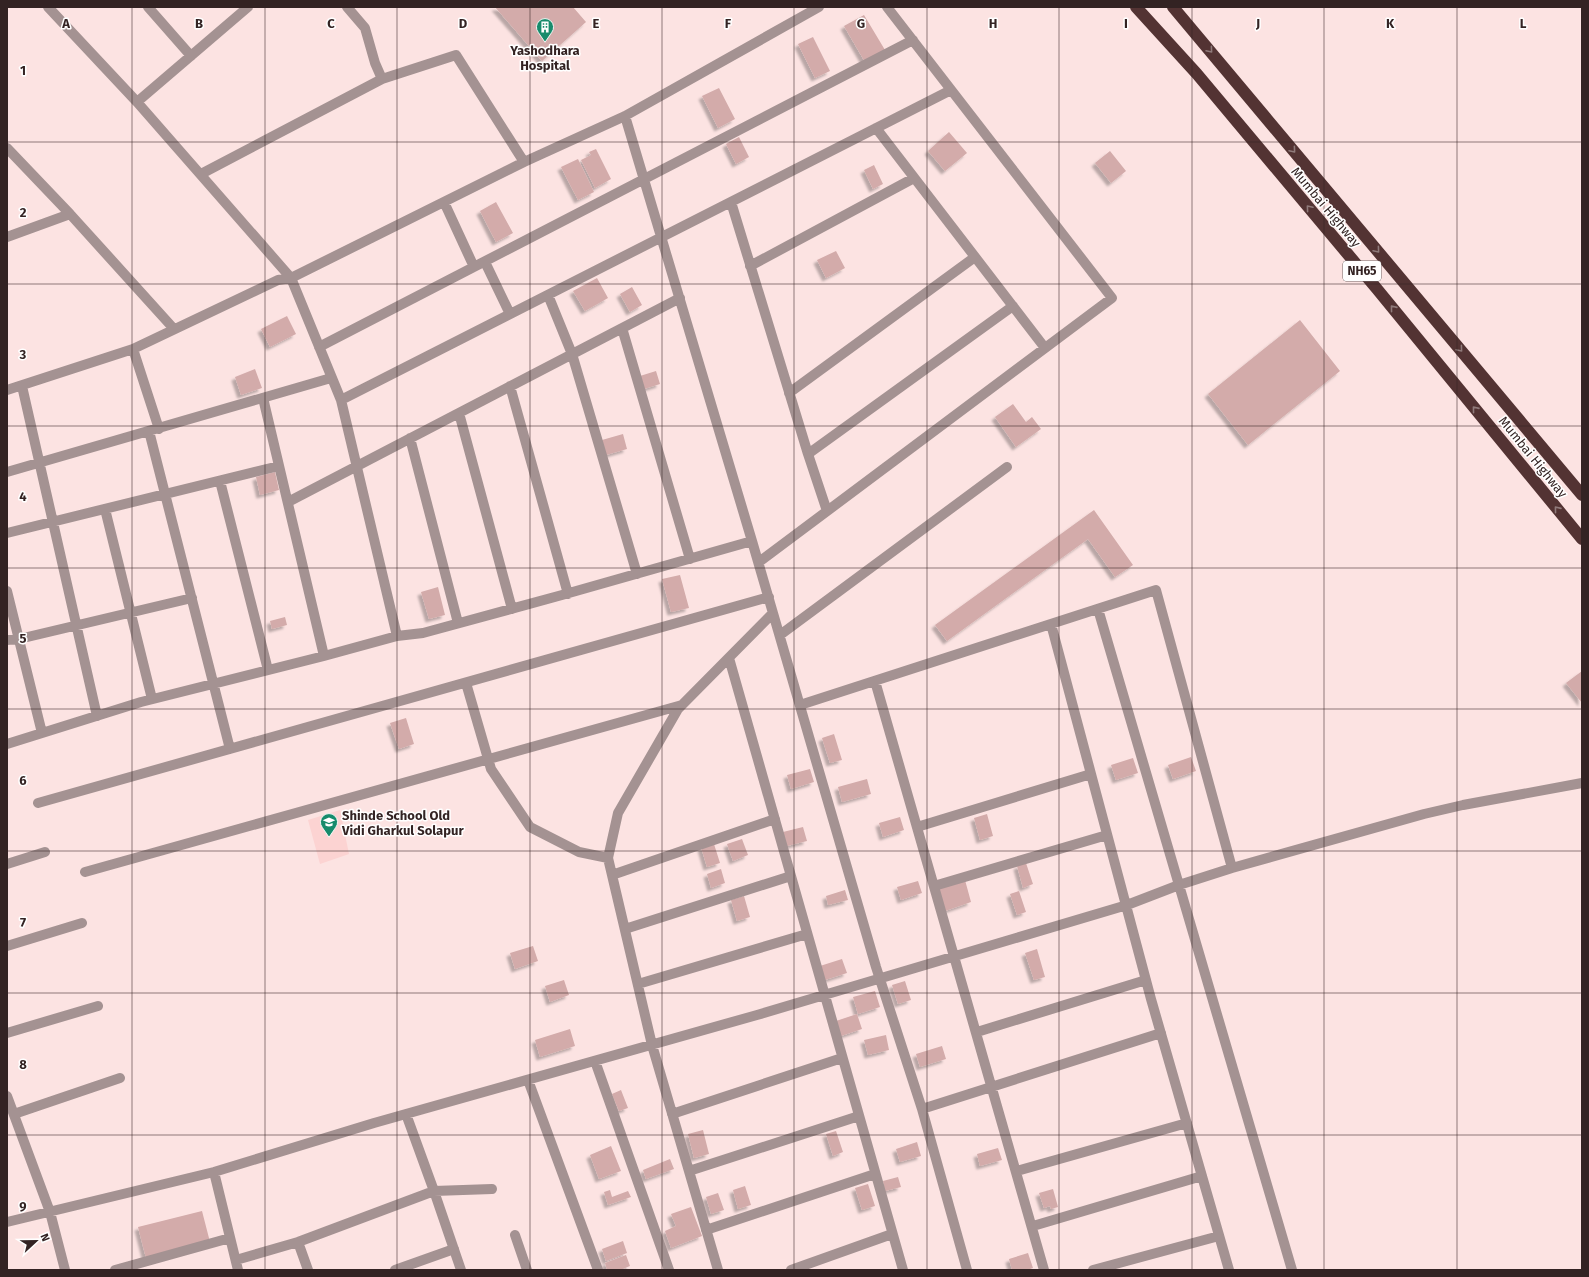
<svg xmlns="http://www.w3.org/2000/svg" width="1589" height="1277" font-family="'Fira Sans',sans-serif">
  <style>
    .built { fill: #fcd3d2 }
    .building { fill: #d3abaa; filter: url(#shadow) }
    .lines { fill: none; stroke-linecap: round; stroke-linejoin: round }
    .minor { stroke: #a49292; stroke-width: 10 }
    .highway { stroke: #533333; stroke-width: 12 }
    .oneway { stroke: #8f7a7a }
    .grid { fill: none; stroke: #332323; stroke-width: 1; stroke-opacity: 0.55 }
    .labels { text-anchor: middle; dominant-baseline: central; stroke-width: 3; stroke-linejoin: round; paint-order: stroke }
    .shield { fill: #fff; stroke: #706565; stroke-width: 1 }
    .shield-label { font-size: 12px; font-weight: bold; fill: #332323 }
    .poi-label { font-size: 13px; font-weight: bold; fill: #332323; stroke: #fff }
    .street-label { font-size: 13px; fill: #332323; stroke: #fff }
    .grid-label { font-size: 13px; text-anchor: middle; font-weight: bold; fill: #332323; stroke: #fff; stroke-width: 3; stroke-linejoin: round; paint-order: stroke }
  </style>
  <defs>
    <filter id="shadow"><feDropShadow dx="-3.5" dy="3.5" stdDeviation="1" flood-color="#0004"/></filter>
  </defs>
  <rect width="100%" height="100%" fill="#fce3e2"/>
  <path class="built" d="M340,810L349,854L320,864L308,820Z"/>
  <path class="building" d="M495,7H573L586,22L542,61Z
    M864,15L885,50L865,62L844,26Z
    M813,37L830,71L815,78L798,44Z
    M719,88L735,119L718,128L702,96Z
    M949,132L967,153L945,171L928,151Z
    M739,137L749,157L736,164L726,144Z
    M596,149L611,179L595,188L581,160L591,155L589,152Z
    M1110,151L1126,171L1111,183L1095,163Z
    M578,159L594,192L578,200L561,167Z
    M874,165L883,184L873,189L864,170Z
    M496,202L513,233L496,242L480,211Z
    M836,251L845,268L826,278L817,260Z
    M597,278L608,298L585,311L573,291Z
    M632,287L642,305L630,312L620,294Z
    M287,316L296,334L270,347L261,329Z
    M1300,320L1340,371L1248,445L1208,394Z
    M255,369L262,388L241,395L235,377Z
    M656,371L660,384L644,389L640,376Z
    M1013,404L1026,422L1032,417L1041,429L1016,447L995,417Z
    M623,434L627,449L606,455L602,440Z
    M275,472L279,490L260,495L256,477Z
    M1094,510L1133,565L1115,577L1088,539L947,641L935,625Z
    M680,575L689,608L671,612L662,579Z
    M438,587L445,615L429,619L421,592Z
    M285,617L287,625L272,629L270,621Z
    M1582,671V703L1566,683Z
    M406,718L414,744L399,749L390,723Z
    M834,734L842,760L830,763L822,738Z
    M1191,757L1196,771L1173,779L1168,765Z
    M1133,758L1138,773L1116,780L1111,765Z
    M810,769L814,782L791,789L787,775Z
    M867,779L871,794L842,802L838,787Z
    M987,814L993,836L980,840L974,818Z
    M900,817L904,830L883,837L879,823Z
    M803,827L807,841L787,846L783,832Z
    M742,839L748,855L733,861L727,844Z
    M714,844L720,863L707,867L701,847Z
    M1026,863L1033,884L1023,888L1017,866Z
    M721,869L725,883L711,888L707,874Z
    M965,880L971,902L945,911L938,888Z
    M918,881L922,893L901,900L897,887Z
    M845,890L848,900L828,905L826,896Z
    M1019,891L1026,912L1017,915L1010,894Z
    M744,896L750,917L737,921L731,900Z
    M533,946L538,961L515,969L510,953Z
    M1037,949L1045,977L1034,980L1025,953Z
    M842,959L847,973L825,980L820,966Z
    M564,980L569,995L550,1002L545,986Z
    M905,981L911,1000L898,1004L892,985Z
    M875,991L880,1007L858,1014L853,997Z
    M857,1014L862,1029L841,1036L836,1021Z
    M570,1029L575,1046L540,1057L535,1040Z
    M886,1035L889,1050L868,1055L864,1040Z
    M942,1046L946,1059L920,1067L916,1054Z
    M621,1090L628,1108L619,1111L612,1094Z
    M703,1130L709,1154L694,1158L688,1134Z
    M836,1131L843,1152L833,1156L826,1134Z
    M917,1142L921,1156L900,1162L896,1149Z
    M611,1146L621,1171L599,1179L590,1155Z
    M998,1148L1002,1160L980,1166L977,1154Z
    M670,1159L674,1169L646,1179L643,1170Z
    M898,1177L901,1187L885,1191L883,1181Z
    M868,1184L875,1206L862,1210L855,1188Z
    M745,1186L751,1205L738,1209L733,1190Z
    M1053,1189L1058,1207L1051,1209L1050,1206L1044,1208L1039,1193Z
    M610,1190L612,1197L628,1191L631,1197L608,1205L604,1192Z
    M718,1193L724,1210L711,1214L706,1197Z
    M691,1207L702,1236L671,1248L665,1231L676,1226L671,1214Z
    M202,1211L210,1242L146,1258L138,1227Z
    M623,1241L627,1253L606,1261L602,1249Z
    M1028,1253L1033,1268L1027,1270H1012L1009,1259Z
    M626,1255L630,1266L620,1270H607L605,1263Z"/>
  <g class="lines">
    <path class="minor" d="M48,7L137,102L291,278L341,400
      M148,7L191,56
      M347,7L365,28L375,63L382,79L456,55L524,162
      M137,102L248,7
      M625,116L752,541L876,967L922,1109L967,1270
      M876,128L1045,348
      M7,148L70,214L174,329
      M201,174L382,79
      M444,202L474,267
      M731,202L808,454L1013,306
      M7,237L70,214
      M485,262L510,314
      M750,266L914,178
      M548,295L572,354L637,574
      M622,328L690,559
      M319,347L913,40
      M133,349L159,429
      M22,386L97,716
      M510,386L568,594
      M7,390L133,349L278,280L291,278L524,162L625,116L819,7
      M789,393L975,257
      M263,398L324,656
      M459,413L512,609
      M149,431L230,749
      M410,438L458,623
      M808,454L827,511
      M7,472L331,378
      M220,481L268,670
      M288,502L680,298
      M105,509L152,699
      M7,533L279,466
      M759,562L1112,298L887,7
      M7,591L42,733
      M1098,609L1292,1270
      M1051,624L1151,999L1229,1270
      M780,635L1007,467
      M397,636L341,400L951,90
      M7,640L19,639L192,598
      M729,658L903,1270
      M875,681L1044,1270
      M466,683L491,769L530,827L579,852L608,858
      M7,744L141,702L324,656L397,636L423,633L562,595L752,541
      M38,803L769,597
      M917,827L1091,774
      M7,864L45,852
      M1232,868L1424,814L1463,805L1582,783
      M85,872L682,705
      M612,875L775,819
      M934,886L1107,835
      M625,929L791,876
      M7,946L82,923
      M638,984L807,934
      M977,1032L1146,980
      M7,1033L98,1006
      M595,1061L669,1270
      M528,1080L598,1270
      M7,1096L50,1212L65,1270
      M922,1109L1161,1033
      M14,1114L120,1078
      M406,1114L434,1191L492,1189
      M672,1114L842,1058
      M689,1171L859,1116
      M1017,1171L1187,1123
      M214,1172L238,1270
      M7,1222L214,1172L374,1123L757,1015L1127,905L1179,885L1232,868L1156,590L800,705
      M1033,1226L1202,1176
      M706,1230L875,1174
      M515,1235L527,1270
      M298,1242L308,1270
      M236,1260L298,1242L434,1191L461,1270
      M115,1270L230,1238
      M395,1270L454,1249
      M718,1270L652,1045L608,858L618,813L678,709L773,613
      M791,1270L892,1234
      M1093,1270L1219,1236"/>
    <path class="highway" d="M1136,7L1197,74L1377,289L1582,539
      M1173,7L1582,495"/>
  </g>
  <defs><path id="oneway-chevron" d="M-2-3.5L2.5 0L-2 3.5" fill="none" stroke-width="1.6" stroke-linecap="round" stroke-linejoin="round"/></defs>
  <g class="oneway">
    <use href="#oneway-chevron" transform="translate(1210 50) rotate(50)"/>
    <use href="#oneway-chevron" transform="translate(1293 150) rotate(50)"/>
    <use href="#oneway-chevron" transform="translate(1309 208) rotate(-130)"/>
    <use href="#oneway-chevron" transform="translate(1377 250) rotate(50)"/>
    <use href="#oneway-chevron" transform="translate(1393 308) rotate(-129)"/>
    <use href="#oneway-chevron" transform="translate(1460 349) rotate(50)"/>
    <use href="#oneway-chevron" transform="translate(1475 409) rotate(-129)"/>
    <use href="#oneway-chevron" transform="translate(1557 509) rotate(-129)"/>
  </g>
  <path class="grid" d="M132,7V1270M265,7V1270M397,7V1270M530,7V1270M662,7V1270M794,7V1270M927,7V1270M1059,7V1270M1192,7V1270M1324,7V1270M1457,7V1270M7,142H1582M7,284H1582M7,426H1582M7,568H1582M7,709H1582M7,851H1582M7,993H1582M7,1135H1582"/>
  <defs>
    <g id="building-pin" transform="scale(0.9)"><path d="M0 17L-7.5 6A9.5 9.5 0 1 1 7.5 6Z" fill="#178b6c" stroke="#fff"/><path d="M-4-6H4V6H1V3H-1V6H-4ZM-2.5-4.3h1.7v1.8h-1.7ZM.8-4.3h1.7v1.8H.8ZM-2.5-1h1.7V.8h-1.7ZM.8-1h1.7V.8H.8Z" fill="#fff"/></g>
    <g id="school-pin" transform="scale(0.9)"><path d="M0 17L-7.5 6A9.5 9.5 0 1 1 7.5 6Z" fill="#178b6c" stroke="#fff"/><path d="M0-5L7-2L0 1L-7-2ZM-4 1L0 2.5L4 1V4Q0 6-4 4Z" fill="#fff"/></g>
  </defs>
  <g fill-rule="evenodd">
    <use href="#building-pin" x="545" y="27"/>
    <use href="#school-pin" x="329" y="822"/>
  </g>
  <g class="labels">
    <rect class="shield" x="1343" y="261" width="38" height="20" rx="3"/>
    <g class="shield-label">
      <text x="1362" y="271">NH65</text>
    </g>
    <g class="poi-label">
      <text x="545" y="50">Yashodhara<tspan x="545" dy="15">Hospital</tspan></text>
      <text x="342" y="815" text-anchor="start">Shinde School Old<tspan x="342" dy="15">Vidi Gharkul Solapur</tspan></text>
    </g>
    <g class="street-label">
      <text transform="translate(1326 207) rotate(50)">Mumbai Highway</text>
      <text transform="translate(1533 457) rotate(51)">Mumbai Highway</text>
    </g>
  </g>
  <g class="grid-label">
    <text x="66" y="28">A</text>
    <text x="199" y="28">B</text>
    <text x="331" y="28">C</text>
    <text x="463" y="28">D</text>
    <text x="596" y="28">E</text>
    <text x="728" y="28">F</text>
    <text x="861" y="28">G</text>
    <text x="993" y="28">H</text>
    <text x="1126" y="28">I</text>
    <text x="1258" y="28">J</text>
    <text x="1390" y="28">K</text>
    <text x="1523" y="28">L</text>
    <text x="23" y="75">1</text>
    <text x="23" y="217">2</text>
    <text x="23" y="359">3</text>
    <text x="23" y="501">4</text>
    <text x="23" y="643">5</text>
    <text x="23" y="785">6</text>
    <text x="23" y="927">7</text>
    <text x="23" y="1069">8</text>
    <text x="23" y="1211">9</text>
  </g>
  <rect width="1589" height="1277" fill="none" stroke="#332323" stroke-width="16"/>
  <g transform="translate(36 1241) rotate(68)" stroke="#ffffff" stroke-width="3" paint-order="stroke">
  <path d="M0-3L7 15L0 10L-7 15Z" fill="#332323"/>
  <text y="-6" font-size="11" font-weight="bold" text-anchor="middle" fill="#332323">N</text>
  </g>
</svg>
